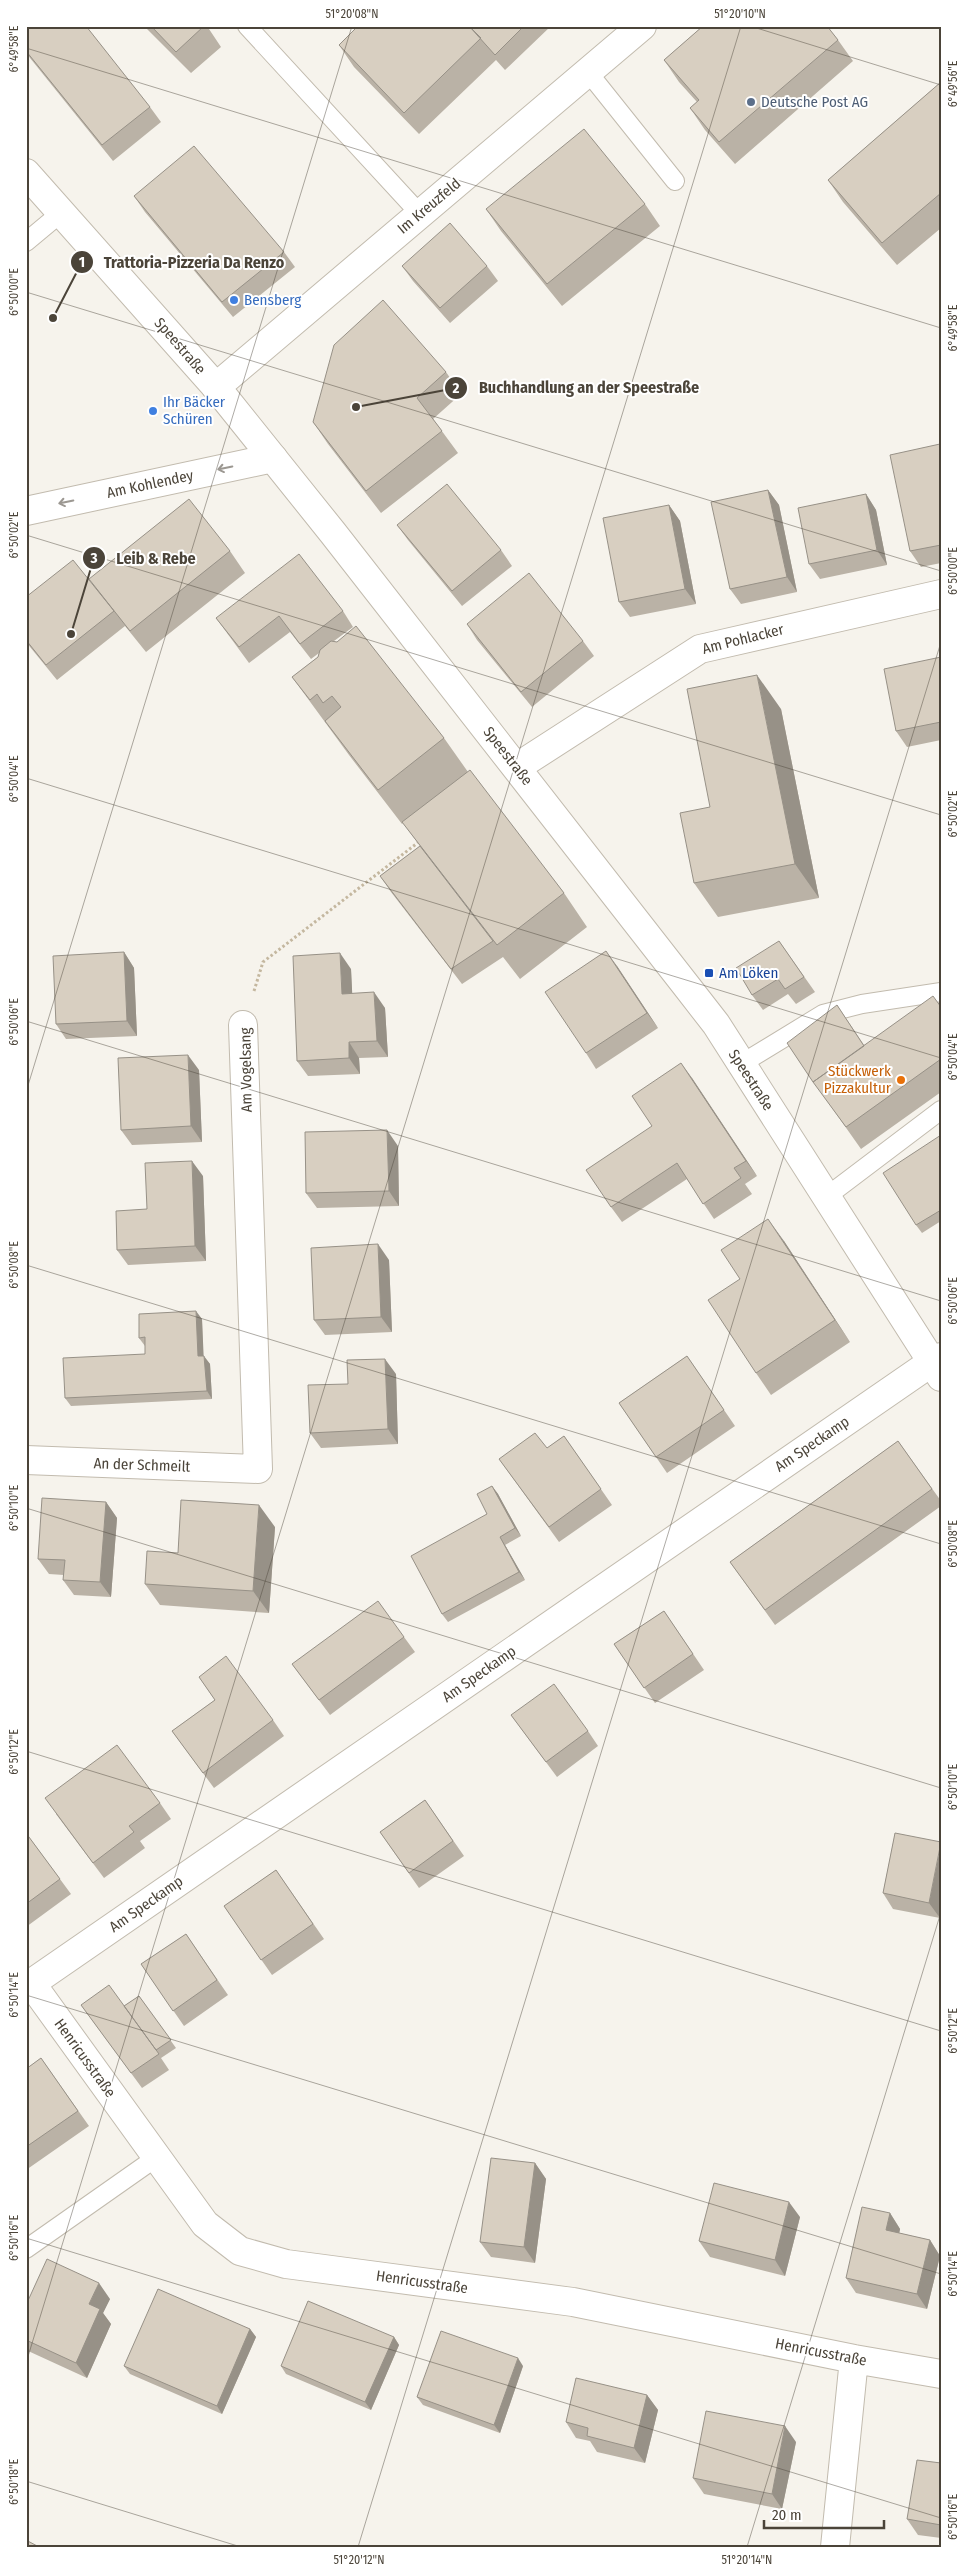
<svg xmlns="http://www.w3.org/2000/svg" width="967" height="2573" font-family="'Fira Sans Condensed',sans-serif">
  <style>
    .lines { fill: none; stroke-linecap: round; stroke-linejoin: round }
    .service-casing { stroke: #c2bbae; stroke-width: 20 }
    .minor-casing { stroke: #c2bbae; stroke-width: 30 }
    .tertiary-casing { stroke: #c2bbae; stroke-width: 30 }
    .path { stroke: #c4b79f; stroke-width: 3; stroke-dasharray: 2.5 2.5; stroke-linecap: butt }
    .service { stroke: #fff; stroke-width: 18 }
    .minor { stroke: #fff; stroke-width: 28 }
    .tertiary { stroke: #fff; stroke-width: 28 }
    .wall { fill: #bab2a6 }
    .shaded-wall { fill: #979187 }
    .building { fill: #d8cfc1; stroke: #979187 }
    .oneway { stroke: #9c9892 }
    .ticks { fill: none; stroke: #4b4439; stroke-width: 1; stroke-opacity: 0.45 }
    .service-dot { fill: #5c6f8a; stroke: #fff; stroke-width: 2 }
    .shop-dot { fill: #3f7fe0; stroke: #fff; stroke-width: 2 }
    .transit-dot { fill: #1a4fb4; stroke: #fff; stroke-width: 2 }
    .food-dot { fill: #e8710a; stroke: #fff; stroke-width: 2 }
    .labels { text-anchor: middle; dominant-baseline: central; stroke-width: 4; stroke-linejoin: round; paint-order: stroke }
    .service-label { font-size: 15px; fill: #4e5e75; stroke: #fff; text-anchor: start }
    .street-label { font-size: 15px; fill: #4b4439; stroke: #fff }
    .shop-label { font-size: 15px; fill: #366cbe; stroke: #fff; text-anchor: start }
    .transit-label { font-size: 15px; fill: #164399; stroke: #fff; text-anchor: start }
    .food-label { font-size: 15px; fill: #c56008; stroke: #fff; text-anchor: end }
    .leader { fill: none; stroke: #4b4439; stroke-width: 2 }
    .callout-dot { fill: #4b4439; stroke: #fff; stroke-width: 2 }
    .mark-label { font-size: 15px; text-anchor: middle; font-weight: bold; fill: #fff }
    .callout-label { font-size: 16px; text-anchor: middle; font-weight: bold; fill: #4b4439; stroke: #fff; stroke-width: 4; stroke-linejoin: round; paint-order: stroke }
    .neatline { fill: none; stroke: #4b4439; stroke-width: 2 }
    .ticks-label { font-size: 12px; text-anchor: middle; fill: #4b4439 }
  </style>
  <rect width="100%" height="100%" fill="#f6f3ec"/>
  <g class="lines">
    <g class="service-casing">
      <path id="service" d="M247,26L420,214
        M588,72L675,181
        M26,242L62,212
        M741,1064L823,1014L862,1004L941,992
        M826,1197L941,1110
        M26,2249L157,2157"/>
    </g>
    <g class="minor-casing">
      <path id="minor" d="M216,387L642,26
        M26,511L273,458
        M517,767L700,649L941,594
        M26,1460L258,1469L243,1025
        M31,1983L205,2224L240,2251L286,2264L573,2302L854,2359L941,2374
        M26,1987L932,1362L941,1377
        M835,2547L854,2359"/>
    </g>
    <g class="tertiary-casing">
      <path id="tertiary" d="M26,173L216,387L333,533L688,988L716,1024L932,1362L941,1357"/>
    </g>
    <path class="path" d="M254,991L263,962L420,841"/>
    <use href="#service" class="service"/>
    <use href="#minor" class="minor"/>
    <use href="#tertiary" class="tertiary"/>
  </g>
  <path class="wall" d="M26,26L150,107L161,122L113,161L26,53Z
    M144,26H207L221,47L191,73Z
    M358,26H551L505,70L496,60L419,134L354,67L339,45Z
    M703,26H832L829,29L838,40L853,61L735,164L705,130L690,108L697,102L679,82L664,60Z
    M941,82V228L897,265L843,202L828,180Z
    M134,196L284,252L295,267L233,317L145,212Z
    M645,204L660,226L562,306L501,231L486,209Z
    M402,266H487L498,281L450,323L413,281Z
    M446,372L461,394L433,419L458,453L381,513L328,444L313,422Z
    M941,446V563L921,567L910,551Z
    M768,490L779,505L797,592L741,604L730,589Z
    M866,494L876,510L887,565L820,579L809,564Z
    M669,505L680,521L696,604L630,617L619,602Z
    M397,525L501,550L512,566L462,606L408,540Z
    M230,551L245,573L146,652L125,626L57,680L26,642V597L93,585Z
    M343,611L353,627L334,641L444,738L468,772L564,893L587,927L520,979L503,957L462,984L391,892L380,876L420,846L403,823L402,824L349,755L292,677L318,657L319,653L311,659L290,632L249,663L216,618Z
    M467,624L583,641L594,656L532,707L477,640Z
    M941,657V740L907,747L896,731Z
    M781,709L819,898L718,917L694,883L710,807Z
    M779,941L815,992L796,1004L788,994L763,1010L752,995Z
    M124,952L134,968L137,1036L66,1039L56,1024Z
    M617,966L658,1028L596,1069L586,1053Z
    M351,969L352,993L385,1008L388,1057L359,1058L360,1074L308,1076L297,1061Z
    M837,1005L864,1045L941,1007V1092L861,1149L818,1088Z
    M199,1070L202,1142L132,1145L121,1130Z
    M692,1078L757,1176L745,1184L752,1194L714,1219L687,1179L622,1222L611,1207L652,1126Z
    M941,1135V1221L922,1233L916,1225Z
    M398,1146L399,1206L317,1208L306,1193Z
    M203,1176L206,1261L128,1265L117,1250L147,1209Z
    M784,1241L850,1342L771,1395L756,1373L740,1279Z
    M389,1260L392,1332L325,1335L314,1320Z
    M202,1319L203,1356L210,1364L212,1399L71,1406L65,1398L145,1354V1346L139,1338Z
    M687,1356L735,1426L667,1473L619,1403Z
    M396,1374L398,1444L321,1448L310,1433Z
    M564,1436L612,1505L559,1542L499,1459L547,1448Z
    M898,1441L941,1501V1506L775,1625L730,1562Z
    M492,1486L498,1494L521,1536L505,1545L525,1580L448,1622L442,1614L487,1514Z
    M106,1502L117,1518L111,1597L74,1595L63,1580L64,1575L49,1574L38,1559Z
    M275,1527L269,1613L160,1605L145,1584L178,1553Z
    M664,1611L704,1670L655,1703L614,1644Z
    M404,1637L415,1652L330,1715L292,1664Z
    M199,1677L273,1720L284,1736L214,1788L172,1731L215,1700Z
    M511,1715L588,1731L598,1746L557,1777Z
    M425,1800L464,1856L419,1888L380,1832Z
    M160,1803L171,1819L140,1841L145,1848L104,1878L56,1814Z
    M26,1833L71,1894L26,1927Z
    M895,1833L940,1918L893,1909L883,1893Z
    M276,1870L324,1939L272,1975L224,1906Z
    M186,1934L228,1995L184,2026L141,1964Z
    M139,1996L176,2048L161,2058L169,2070L142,2088L81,2005L124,2006Z
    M41,2058L89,2126L26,2170V2069Z
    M535,2163L546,2179L535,2263L491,2257L480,2242Z
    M890,2213L900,2229L899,2233L930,2240L940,2256L927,2309L856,2293L846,2278Z
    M800,2217L785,2276L710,2257L699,2241Z
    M110,2299L103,2313L111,2324L87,2378L26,2350V2305Z
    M250,2329L256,2337L222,2414L130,2374L124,2366Z
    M394,2337L399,2345L371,2410L286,2374L281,2366Z
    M523,2366L500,2433L423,2405L417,2397Z
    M647,2395L658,2410L645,2463L597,2452L590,2441L576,2438L566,2422Z
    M796,2442L782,2509L704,2494L693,2478Z
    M941,2463V2538L918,2535L907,2519Z"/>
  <path class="shaded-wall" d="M768,490L779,505L797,592L787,577Z
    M866,494L876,510L887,565L877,550Z
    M669,505L680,521L696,604L685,589Z
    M757,675L781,709L819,898L795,864Z
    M606,951L617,966L658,1028L647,1013Z
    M124,952L134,968L137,1036L127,1021Z
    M340,953L351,969L353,1009L342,994Z
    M374,992L385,1008L388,1057L377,1041Z
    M349,1042L359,1058L360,1074L349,1058Z
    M188,1055L199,1070L202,1142L191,1126Z
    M681,1063L692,1078L757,1176L746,1161Z
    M387,1130L398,1146L399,1206L389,1191Z
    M192,1161L203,1176L206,1261L195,1246Z
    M768,1219L784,1241L850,1342L835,1320Z
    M378,1244L389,1260L392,1332L381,1317Z
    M196,1311L202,1319L204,1364L198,1356Z
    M204,1356L210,1364L212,1399L207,1391Z
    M385,1359L396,1374L398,1444L388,1429Z
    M492,1486L498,1494L521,1536L515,1528Z
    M106,1502L117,1518L111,1597L100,1582Z
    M259,1505L275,1527L269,1613L253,1591Z
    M500,1537L505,1545L525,1580L519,1572Z
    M941,1843V1915L940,1918L929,1903Z
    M535,2163L546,2179L535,2263L524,2247Z
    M789,2202L800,2217L785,2276L775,2260Z
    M890,2213L900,2229L897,2245L886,2230Z
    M930,2240L940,2256L927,2309L917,2294Z
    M99,2283L110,2299L103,2313L111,2324L87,2378L76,2363L89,2304Z
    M250,2329L256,2337L222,2414L217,2406Z
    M394,2337L399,2345L371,2410L365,2402Z
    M518,2358L523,2366L500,2433L494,2425Z
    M647,2395L658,2410L645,2463L634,2448Z
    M785,2426L796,2442L782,2509L772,2494Z"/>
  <path class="building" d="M26,26H86L150,107L102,145L26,51Z
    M151,26H204L176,52Z
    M358,26H469L481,38L404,113L339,45Z
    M469,26H524L495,55Z
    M703,26H827L838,40L719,142L690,108L699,100L664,60Z
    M941,82V193L882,243L828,180Z
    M584,129L645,204L547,284L486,209Z
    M194,146L284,252L222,302L134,196Z
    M450,223L487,266L440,308L402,266Z
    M383,300L446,372L417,398L442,431L366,491L313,422L334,345Z
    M940,444L941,450V545L910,551L890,455Z
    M447,484L501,550L452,591L397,525Z
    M768,490L787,577L730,589L711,502Z
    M866,494L877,550L809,564L798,508Z
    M189,499L230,551L130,631L89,579Z
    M669,505L685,589L619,602L603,518Z
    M299,554L343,611L300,644L279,616L239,647L216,618Z
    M73,560L114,611L46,665L26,640V597Z
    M529,573L583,641L521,692L467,624Z
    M356,626L444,738L378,790L325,721L341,707L332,696L323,703L317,694L310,700L292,677L318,657L320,650L331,641L337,642Z
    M941,657V722L896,731L884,669Z
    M757,675L795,864L694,883L680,813L710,807L687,689Z
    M470,770L564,893L497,945L402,822Z
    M420,846L493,941L451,969L380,876Z
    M779,941L804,977L785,989L778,979L752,995L736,968Z
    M606,951L647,1013L586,1053L545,992Z
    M124,952L127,1021L56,1024L53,956Z
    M340,953L342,994L374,992L377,1041L349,1042V1058L297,1061L293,956Z
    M933,996L941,1007V1059L846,1127L813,1082Z
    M837,1005L864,1046L813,1082L787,1043Z
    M188,1055L191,1126L121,1130L118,1058Z
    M681,1063L746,1161L734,1168L741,1178L703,1204L677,1163L611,1207L586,1170L652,1126L632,1096Z
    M387,1130L389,1191L306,1193L305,1132Z
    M941,1135V1210L916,1225L883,1173Z
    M192,1161L195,1246L117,1250L116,1211L147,1209L145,1163Z
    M768,1219L835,1320L756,1373L708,1300L740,1279L721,1250Z
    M378,1244L381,1317L314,1320L311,1248Z
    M196,1311L198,1356H204L207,1391L65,1398L63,1358L145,1354V1337L139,1338V1314Z
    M687,1356L724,1410L656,1457L619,1403Z
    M385,1359L388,1429L310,1433L308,1385L348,1384L347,1360Z
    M535,1433L547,1448L564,1436L601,1489L549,1527L499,1459Z
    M898,1441L932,1489L765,1610L730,1562Z
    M492,1486L515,1528L500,1537L519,1572L442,1614L411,1556L487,1514L477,1494Z
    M42,1498L106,1502L100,1582L63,1580L65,1560L38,1559Z
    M181,1500L259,1505L253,1591L145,1584L147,1551L178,1553Z
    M378,1601L404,1637L319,1700L292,1664Z
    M664,1611L693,1654L644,1688L614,1644Z
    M226,1656L273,1720L203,1773L172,1731L215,1700L199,1677Z
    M554,1684L588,1731L546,1762L511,1715Z
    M117,1745L160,1803L129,1826L134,1832L93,1863L45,1798Z
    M425,1800L453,1841L409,1873L380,1832Z
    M26,1833L60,1879L26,1904Z
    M895,1833L941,1842L929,1903L883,1893Z
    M276,1870L313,1924L261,1960L224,1906Z
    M186,1934L217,1980L173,2011L141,1964Z
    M109,1985L159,2054L131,2073L81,2005Z
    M139,1996L171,2040L156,2050L124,2006Z
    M41,2058L78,2111L26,2147V2069Z
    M491,2158L535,2163L524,2247L480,2242Z
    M714,2183L789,2202L775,2260L699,2241Z
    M862,2207L890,2213L886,2230L930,2240L917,2294L846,2278Z
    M47,2259L99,2283L89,2304L100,2309L76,2363L26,2340V2305Z
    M158,2289L250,2329L217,2406L124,2366Z
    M308,2301L394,2337L365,2402L281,2366Z
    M441,2331L518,2358L494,2425L417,2397Z
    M576,2378L647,2395L634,2448L587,2436L588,2428L566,2422Z
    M706,2411L785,2426L772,2494L693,2478Z
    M917,2460L941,2463V2525L907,2519Z
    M26,2540L39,2547H26Z"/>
  <defs><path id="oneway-shaft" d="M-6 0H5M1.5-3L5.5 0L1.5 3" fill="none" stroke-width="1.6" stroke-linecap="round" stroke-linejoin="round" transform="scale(1.25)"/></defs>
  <g class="oneway">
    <use href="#oneway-shaft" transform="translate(225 468) rotate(168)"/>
    <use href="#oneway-shaft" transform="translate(66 502) rotate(168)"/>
  </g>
  <path class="ticks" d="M750,26L941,85M26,48L941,328M26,292L941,571M26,535L941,815M26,778L941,1058M26,1021L941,1301M26,1092L352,26M26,1265L941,1544M26,1508L941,1788M26,1751L941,2031M26,1995L941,2274M26,2238L941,2518M26,2363L741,26M26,2481L241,2547M358,2547L941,642M747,2547L941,1912"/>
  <circle class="service-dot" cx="751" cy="102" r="5"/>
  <g class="shop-dot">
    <circle cx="234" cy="300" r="5"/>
    <circle cx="153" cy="411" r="5"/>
  </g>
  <rect class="transit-dot" x="704" y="968" width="10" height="10" rx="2.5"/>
  <circle class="food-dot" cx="901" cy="1080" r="5"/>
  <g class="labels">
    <g class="service-label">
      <text x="761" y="102">Deutsche Post AG</text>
    </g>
    <g class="street-label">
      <text transform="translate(429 206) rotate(-40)">Im Kreuzfeld</text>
      <text transform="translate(180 346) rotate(49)">Speestraße</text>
      <text transform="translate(150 484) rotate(-12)">Am Kohlendey</text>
      <text transform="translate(743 639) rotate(-14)">Am Pohlacker</text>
      <text transform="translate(508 756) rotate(52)">Speestraße</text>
      <text transform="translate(246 1070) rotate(-91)">Am Vogelsang</text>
      <text transform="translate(751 1080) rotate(57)">Speestraße</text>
      <text transform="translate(812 1444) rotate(-34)">Am Speckamp</text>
      <text transform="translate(142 1465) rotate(2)">An der Schmeilt</text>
      <text transform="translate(479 1674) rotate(-35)">Am Speckamp</text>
      <text transform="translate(146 1904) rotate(-35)">Am Speckamp</text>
      <text transform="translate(85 2058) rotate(54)">Henricusstraße</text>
      <text transform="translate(422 2282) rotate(8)">Henricusstraße</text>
      <text transform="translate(821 2352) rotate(11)">Henricusstraße</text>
    </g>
    <g class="shop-label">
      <text x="244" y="300">Bensberg</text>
      <text x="163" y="402">Ihr Bäcker<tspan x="163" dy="17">Schüren</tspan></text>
    </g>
    <g class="transit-label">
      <text x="719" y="973">Am Löken</text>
    </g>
    <g class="food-label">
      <text x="891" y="1071">Stückwerk<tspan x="891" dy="17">Pizzakultur</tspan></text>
    </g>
  </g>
  <path class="leader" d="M53 318L82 262M356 407L456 388M71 634L94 558"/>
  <g class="callout-dot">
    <circle cx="53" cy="318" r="5"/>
    <circle cx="356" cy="407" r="5"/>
    <circle cx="71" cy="634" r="5"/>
    <circle cx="82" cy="262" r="12"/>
    <circle cx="456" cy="388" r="12"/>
    <circle cx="94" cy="558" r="12"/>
  </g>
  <g class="mark-label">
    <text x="82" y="267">1</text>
    <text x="456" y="393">2</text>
    <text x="94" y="563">3</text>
  </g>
  <g class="callout-label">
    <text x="194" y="268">Trattoria-Pizzeria Da Renzo</text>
    <text x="589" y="393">Buchhandlung an der Speestraße</text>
    <text x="156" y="564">Leib &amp; Rebe</text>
  </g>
  <rect width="967" height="2573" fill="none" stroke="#ffffff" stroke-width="55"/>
  <path d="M764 2520v8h120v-8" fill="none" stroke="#4b4439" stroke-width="2.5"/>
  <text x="772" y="2520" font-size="15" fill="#4b4439" stroke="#ffffff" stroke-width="4" paint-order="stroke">20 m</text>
  <rect x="28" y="28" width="912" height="2518" class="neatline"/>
  <g class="ticks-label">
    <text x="352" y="18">51°20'08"N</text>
    <text x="740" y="18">51°20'10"N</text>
    <text transform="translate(14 49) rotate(-90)" y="4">6°49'58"E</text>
    <text transform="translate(953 84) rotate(-90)" y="4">6°49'56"E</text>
    <text transform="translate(14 292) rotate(-90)" y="4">6°50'00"E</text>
    <text transform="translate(953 328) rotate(-90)" y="4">6°49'58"E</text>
    <text transform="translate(14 535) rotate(-90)" y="4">6°50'02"E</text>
    <text transform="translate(953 571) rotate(-90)" y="4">6°50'00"E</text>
    <text transform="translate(14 779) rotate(-90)" y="4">6°50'04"E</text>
    <text transform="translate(953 814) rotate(-90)" y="4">6°50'02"E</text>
    <text transform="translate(14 1022) rotate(-90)" y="4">6°50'06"E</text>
    <text transform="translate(953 1057) rotate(-90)" y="4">6°50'04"E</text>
    <text transform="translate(14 1265) rotate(-90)" y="4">6°50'08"E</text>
    <text transform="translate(953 1301) rotate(-90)" y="4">6°50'06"E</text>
    <text transform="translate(14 1508) rotate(-90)" y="4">6°50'10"E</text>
    <text transform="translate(953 1544) rotate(-90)" y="4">6°50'08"E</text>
    <text transform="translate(14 1752) rotate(-90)" y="4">6°50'12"E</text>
    <text transform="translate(953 1787) rotate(-90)" y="4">6°50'10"E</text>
    <text transform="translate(14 1995) rotate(-90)" y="4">6°50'14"E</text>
    <text transform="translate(953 2031) rotate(-90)" y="4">6°50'12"E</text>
    <text transform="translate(14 2238) rotate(-90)" y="4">6°50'16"E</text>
    <text transform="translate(953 2274) rotate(-90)" y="4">6°50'14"E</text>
    <text transform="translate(14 2482) rotate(-90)" y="4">6°50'18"E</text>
    <text transform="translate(953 2517) rotate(-90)" y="4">6°50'16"E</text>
    <text x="359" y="2564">51°20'12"N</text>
    <text x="747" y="2564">51°20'14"N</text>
  </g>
</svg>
